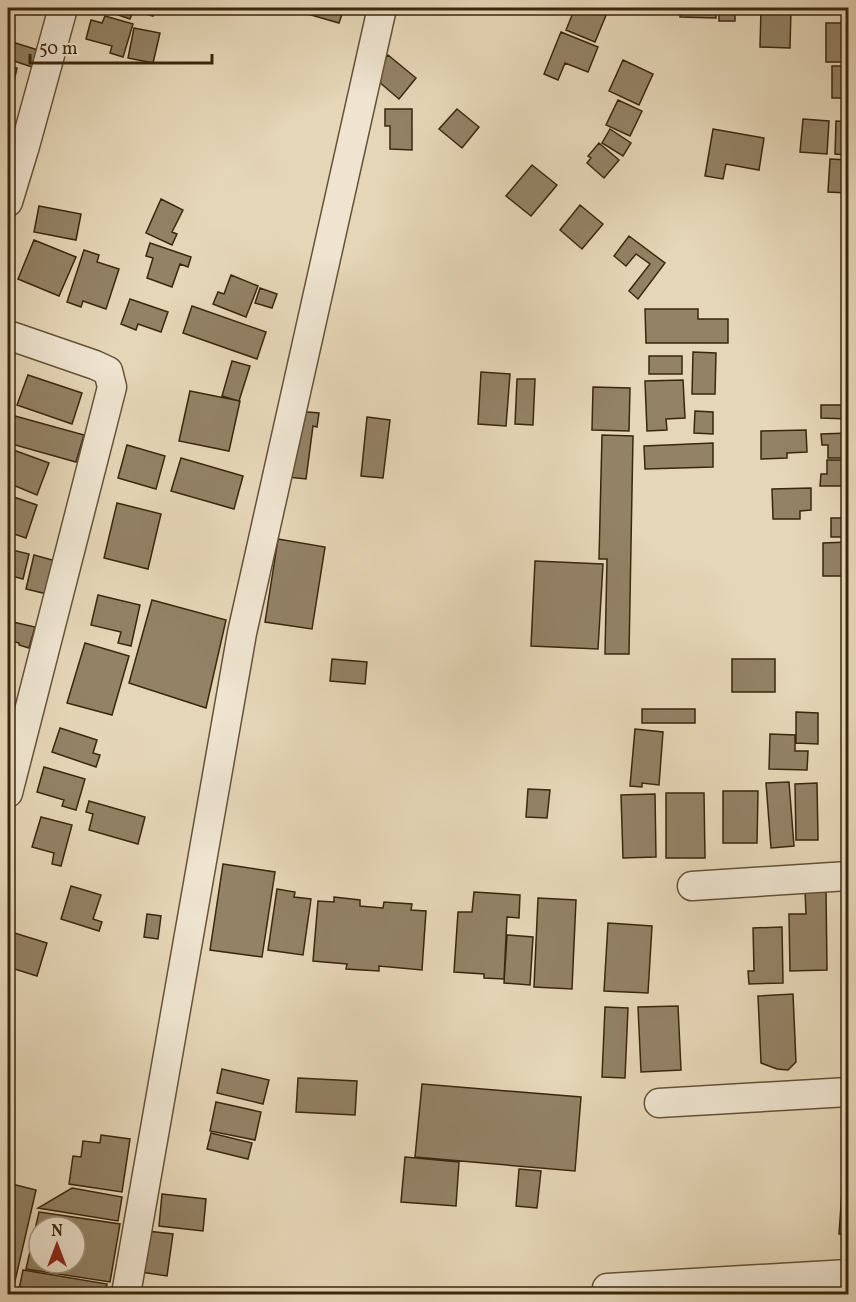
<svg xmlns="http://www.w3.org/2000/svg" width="856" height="1302" font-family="Vollkorn,serif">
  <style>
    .building { fill: #938266; stroke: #3a270e; stroke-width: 1.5; fill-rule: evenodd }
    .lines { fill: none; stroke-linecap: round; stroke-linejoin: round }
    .street-casing { stroke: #655338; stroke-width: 31 }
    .street { stroke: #eee4d0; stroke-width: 28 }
  </style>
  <rect width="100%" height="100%" fill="#e5d6b7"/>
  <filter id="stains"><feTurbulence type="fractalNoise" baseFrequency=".00333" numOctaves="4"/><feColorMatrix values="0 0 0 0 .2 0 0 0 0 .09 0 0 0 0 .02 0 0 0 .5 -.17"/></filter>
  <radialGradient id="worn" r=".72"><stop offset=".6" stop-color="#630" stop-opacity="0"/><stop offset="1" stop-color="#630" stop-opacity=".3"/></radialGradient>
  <path class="building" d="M8,8H13L8,28Z
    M74,8H94L91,14Z
    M108,8H134L130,19L107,11Z
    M140,8H156L153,16L139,12Z
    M297,8H344L339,23L297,11Z
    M575,8H609L595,42L566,30Z
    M681,8H716V18L680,17Z
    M719,8H752H744V12H735V21H719Z
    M761,8L791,9L790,48L760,47Z
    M842,8H848V20H842Z
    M105,16L133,24L123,57L110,53L112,46L86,39L91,20L102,23Z
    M826,23H848V62H826Z
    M134,28L160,33L153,63L128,58Z
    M561,32L598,47L588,72L565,63L558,80L544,74Z
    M9,41L38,50L32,67L8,59V47Z
    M388,55L416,78L399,99L371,75Z
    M623,60L653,74L639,105L609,91Z
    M8,66L17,68L13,86L8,84Z
    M832,66H848V98H832Z
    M618,100L642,111L630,136L606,125Z
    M385,109H412V150L390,149V126H385Z
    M457,109L479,127L462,148L439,129Z
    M803,119L829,121L827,154L800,152Z
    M836,121L848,122V155L835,154Z
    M610,129L631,143L623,156L602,143Z
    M713,129L764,138L759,170L726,164L723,179L705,176Z
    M599,143L619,160L604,178L587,163L591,158L588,156Z
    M830,159L848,160V193L828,192Z
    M532,165L557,185L531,216L506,196Z
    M161,199L183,210L172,232L177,234L172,245L146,233Z
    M580,205L603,224L582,249L560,230Z
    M39,206L81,214L76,240L34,232Z
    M629,236L665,263L638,299L629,291L650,264L636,254L626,266L614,256Z
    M34,240L76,257L59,296L18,279Z
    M150,243L191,257L188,267L180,264L172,287L147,278L153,258L146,256Z
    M84,250L99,255L97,262L119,269L106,309L83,301L81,307L67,302Z
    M231,275L258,286L246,317L213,304L218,292L224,294Z
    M260,288L277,294L272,308L255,303Z
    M130,299L168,312L161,332L138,324L136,330L121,324Z
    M192,306L266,332L257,359L183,333Z
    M645,309H698V319H728V343H646Z
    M693,352L716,353L715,394H692Z
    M649,356H682V374H649Z
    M232,361L250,366L239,401L222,396Z
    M481,372L510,374L506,426L478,424Z
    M28,375L82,393L72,424L17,405Z
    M517,379H535L533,425L515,424Z
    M683,380L685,418L666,419L667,430L647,431L645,381Z
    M593,387L630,388L629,431L592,430Z
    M190,391L240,401L229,451L179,441Z
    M821,405H848V419L821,418Z
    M296,411L319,413L317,427L313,426L306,479L288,477Z
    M695,411L713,412V434L694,433Z
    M15,416L84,435L76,462L8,443Z
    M367,417L390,420L383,478L361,476Z
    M806,430L807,452L787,453V458L761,459V431Z
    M848,433V458H828V445H822L821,434Z
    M602,435L633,436L629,654H605L607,559H599Z
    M713,443V467L645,469L644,446Z
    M127,445L165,456L156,489L118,478Z
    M8,448L49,463L37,495L8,483Z
    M181,458L243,476L234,509L171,491Z
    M827,460H848V486H820L821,474H827Z
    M811,488V510L800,511V519H773L772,489Z
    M8,495L37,505L26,538L8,532Z
    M117,503L161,514L148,569L104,558Z
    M831,518H848V537H831Z
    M278,539L325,547L312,629L265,622Z
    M848,542V576H823V543Z
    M8,549L29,554L23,579L8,575Z
    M34,555L56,561L47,594L26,589Z
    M535,561L603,564L598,649L531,646Z
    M98,595L140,605L131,646L118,643L121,632L91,625Z
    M152,600L226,620L206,708L129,683Z
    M13,622L35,627L29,648L19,645V643L8,640Z
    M85,643L129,656L112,715L67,703Z
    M332,659L367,662L365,684L330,681Z
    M732,659H775V692H732Z
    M642,709H695V723H642Z
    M8,711L16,713L11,733L8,732Z
    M796,712L818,713V744L796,743Z
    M60,728L97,740L93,753L100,755L96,767L52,752Z
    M635,729L663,732L659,785L642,783V787L630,786Z
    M770,734L795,735V751H808L807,770L769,769Z
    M44,767L85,779L76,810L62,806L64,800L37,792Z
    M789,782L794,846L771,848L766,783Z
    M817,783L818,840H796L795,784Z
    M528,789L550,790L547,818L526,817Z
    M723,791H758L757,843H723Z
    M666,793H704L705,858H666Z
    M655,794L656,857L623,858L621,795Z
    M89,801L145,817L138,844L89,830L93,814L86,812Z
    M41,817L72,825L61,866L52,864L54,853L32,847Z
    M223,864L275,872L262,957L210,950Z
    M71,886L101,895L93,919L102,922L99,931L61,919Z
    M277,889L295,892L294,897L311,899L303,955L268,950Z
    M805,890H826L827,970L790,971L789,914H806Z
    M474,892L520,895L519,918L507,917L504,979L484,978V974L454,972L458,912H472Z
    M334,897L360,900V906L383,908L384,902L412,904L411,910L426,911L422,970L379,966V971L346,969L347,964L313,961L318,901L334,902Z
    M538,898L576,900L572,989L534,987Z
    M147,914L161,916L158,939L144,937Z
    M608,923L652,926L648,993L604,991Z
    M782,927L783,983L749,984L748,971H754L753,928Z
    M8,931L47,943L37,976L8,967Z
    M507,935L533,937L530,985L504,983Z
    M793,994L796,1062L788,1070L777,1069L761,1063L758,996Z
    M678,1006L681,1070L641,1072L638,1007Z
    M605,1007L628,1008L625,1078L602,1077Z
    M222,1069L269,1080L263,1104L217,1093Z
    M298,1078L357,1081L355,1115L296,1112Z
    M422,1084L581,1097L575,1171L415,1157Z
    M216,1102L261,1112L255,1140L210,1131Z
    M211,1133L252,1143L248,1159L207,1149Z
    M101,1135L130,1139L122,1192L69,1184L73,1156L81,1157L83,1141L100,1143Z
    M405,1157L459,1162L456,1206L401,1202Z
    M519,1169L541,1171L537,1208L516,1206Z
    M8,1183L36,1190L12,1294H8Z
    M72,1188L122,1197L118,1221L38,1208Z
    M842,1191H848V1234H839Z
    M162,1194L206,1199L203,1231L159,1226Z
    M39,1212L120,1224L110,1282L26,1269ZM39,1227H75V1263H39Z
    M147,1231L173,1234L167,1276L141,1272Z
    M23,1270L107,1284L105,1294H18Z"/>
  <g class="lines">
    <g class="street-casing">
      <path id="street" d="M8,202L25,146L63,8
        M8,335L95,365L108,371L112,387L8,793
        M692,886L848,876
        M659,1103L848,1092
        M607,1288L848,1274
        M126,1294L242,633L382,8"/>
    </g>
    <use href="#street" class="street"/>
  </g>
  <rect width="856" height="1302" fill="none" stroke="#e5d6b7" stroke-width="30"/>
  <rect x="9" y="9" width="838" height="1284" fill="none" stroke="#3a270e" stroke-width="3"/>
  <rect x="15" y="15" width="826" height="1272" fill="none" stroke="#3a270e" stroke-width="1.5"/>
  <g transform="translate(57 1245)"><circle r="28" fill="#eee4d0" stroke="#a69882" stroke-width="1.5"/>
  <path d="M0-4.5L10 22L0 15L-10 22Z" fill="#8f2418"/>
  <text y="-9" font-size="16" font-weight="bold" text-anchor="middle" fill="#3a270e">N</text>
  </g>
  <path d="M30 54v9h182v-9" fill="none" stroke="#3a270e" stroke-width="3"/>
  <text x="39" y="54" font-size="18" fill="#3a270e" stroke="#eee4d0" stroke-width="4.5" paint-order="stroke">50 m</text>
  <rect width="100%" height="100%" filter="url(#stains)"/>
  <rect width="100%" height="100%" fill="url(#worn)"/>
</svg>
